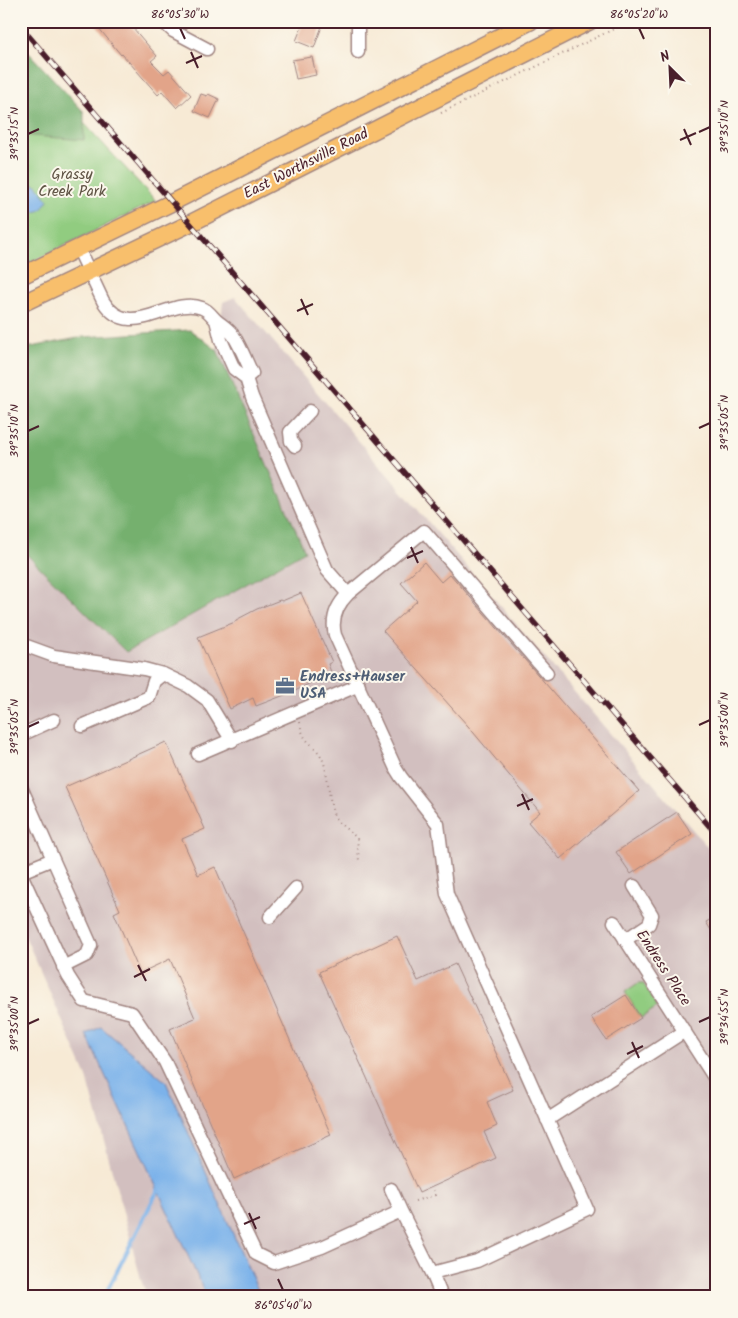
<svg xmlns="http://www.w3.org/2000/svg" width="738" height="1318" font-family="Kalam,sans-serif">
  <style>
    .industrial { fill: #d2bfbf }
    .green { fill: #91cc80; stroke: #6e7656 }
    .forest { fill: #74b06e; stroke: #5f684c }
    .water { fill: #7bb2ea; stroke: #62688a }
    .lines { fill: none; stroke-linecap: round; stroke-linejoin: round }
    .stream { stroke: #7bb2ea; stroke-width: 4 }
    .building { fill: #e2a489 }
    .minor-casing { stroke: #a08480; stroke-width: 15 }
    .major-casing { stroke: #a08480; stroke-width: 19 }
    .path { stroke: #a08480; stroke-width: 2; stroke-dasharray: 1 4; stroke-linecap: butt }
    .minor { stroke: #fff; stroke-width: 12 }
    .major { stroke: #f8bf6c; stroke-width: 16 }
    .rail-casing { stroke: #4a1f2b; stroke-width: 5.5 }
    .rail { stroke: #fbf7ec; stroke-width: 4; stroke-dasharray: 11; stroke-linecap: butt }
    .ticks { fill: none; stroke: #4a1f2b; stroke-width: 2 }
    .labels { text-anchor: middle; dominant-baseline: central; stroke-width: 4; stroke-linejoin: round; paint-order: stroke }
    .street-label { font-size: 15px; fill: #4a1f2b; stroke: #fbf7ec }
    .park-label { font-size: 15px; fill: #5f5344; stroke: #fbf7ec }
    .service-label { font-size: 15px; font-weight: bold; fill: #4e5e75; stroke: #fbf7ec; text-anchor: start }
    .neatline { fill: none; stroke: #4a1f2b; stroke-width: 2 }
    .ticks-label { font-size: 12px; text-anchor: middle; fill: #4a1f2b }
  </style>
  <rect width="100%" height="100%" fill="#fbf7ec"/>
  <filter id="ink" filterUnits="userSpaceOnUse"><feTurbulence type="fractalNoise" baseFrequency=".02" numOctaves="2"/><feDisplacementMap in="SourceGraphic" scale="10" xChannelSelector="R" yChannelSelector="G"/><feConvolveMatrix kernelMatrix="1 2 1 2 8 2 1 2 1" color-interpolation-filters="sRGB"/></filter>
  <filter id="wash" filterUnits="userSpaceOnUse"><feTurbulence type="fractalNoise" baseFrequency=".0096" numOctaves="4" result="noise"/><feDisplacementMap in="SourceGraphic" scale="20" xChannelSelector="R" yChannelSelector="G"/><feGaussianBlur stdDeviation="1.12" result="paint"/><feColorMatrix in="noise" values="0 0 0 0 0 0 0 0 0 0 0 0 0 0 0 0 0 1.4 0 .05"/><feComposite in="paint" operator="in"/></filter>
  <g filter="url(#wash)">
    <rect width="100%" height="100%" fill="#f7ead5"/>
    <path class="industrial" d="M235,297L717,858V1297H148L142,1283L87,1077L21,927V549L126,652L305,551L217,350L223,302Z"/>
    <path class="green" d="M21,55L156,201L21,267Z
      M638,983H643L654,1000L657,1007L641,1018L625,992Z"/>
    <path class="forest" d="M21,53H29L84,112V140L21,135Z
      M190,330L217,350L305,551L126,652L21,549V349L83,337Z"/>
    <path class="water" d="M21,180L37,185L48,200L41,210L21,217Z
      M101,1027L166,1082L261,1297H207L86,1034Z"/>
    <g class="lines">
      <path class="stream" d="M104,1297L158,1190"/>
    </g>
    <g id="blocks">
      <path class="building" d="M93,21H127L157,56L151,61L164,74L169,70L191,95L177,108L162,91L158,95L122,54L121,55Z
        M304,21H324L314,48L296,41Z
        M312,57L316,75L296,79L292,60Z
        M201,94L207,96L208,94L219,99L210,118L194,111Z
        M424,562L441,582L450,574L639,791L560,859L528,822L540,812L468,726L383,631L417,601L401,583Z
        M301,593L332,662L328,664L331,672L295,691L256,706L253,698L230,709L198,637L235,622L236,620L257,609L280,600L282,601Z
        M166,742L205,829L182,839L198,875L215,867L331,1135L234,1179L170,1029L195,1018L170,959L140,973L114,913L120,910L65,787Z
        M677,812L692,834L631,874L616,852Z
        M717,916V940L706,922Z
        M397,936L418,981L455,964L513,1090L487,1102L497,1126L484,1132L496,1158L419,1193L319,972Z
        M626,995L641,1018L606,1040L591,1017Z"/>
    </g>
  </g>
  <g filter="url(#ink)">
    <use href="#blocks" fill-opacity="0" stroke="#a08480" stroke-width="1"/>
    <g class="lines">
      <g class="minor-casing">
        <path id="minor" d="M162,21L173,31L207,49
          M358,21V52
          M78,248L103,301C130,344 170,295 202,308C208,310 211,315 216,320C222,325 229,329 233,335C241,347 246,361 252,373L246,378
          M216,320L221,340L234,369L246,378L252,397L327,570L348,594C336,606 331,619 335,635L396,769L401,777L438,824L447,894L587,1209L477,1261L432,1273L401,1211
          M295,446L291,441L290,432L310,411
          M348,594L424,531L547,673
          M21,644L54,656L144,669L163,674
          M82,726L149,697L154,681L163,674L188,686L207,700L232,741
          M21,735L54,720
          M198,754L359,685
          M21,787L91,945L87,955L63,967
          M21,872L53,859
          M21,874L68,976L84,1001L132,1013L165,1062L256,1254L274,1263L322,1247L401,1211L391,1189
          M270,917L296,888
          M614,922L717,1082
          M625,940L649,924L652,915L634,886
          M547,1120L685,1031
          M432,1273L442,1297"/>
      </g>
      <g class="major-casing">
        <path id="major" d="M21,276L173,202L531,21
          M21,304L191,223L590,21"/>
      </g>
      <path class="path" d="M441,113L630,21
        M300,722C303,745 313,741 322,758C329,774 328,798 334,816L338,822L357,838L359,861
        M415,1201L435,1195L432,1187"/>
      <use href="#minor" class="minor"/>
      <use href="#major" class="major"/>
      <g class="rail-casing">
        <path id="rail" d="M21,27L717,835"/>
      </g>
      <use href="#rail" class="rail"/>
    </g>
  </g>
  <path class="ticks" d="M180,28L185,39M639,28L644,39M191,52L198,68M186,63L202,56M684,129L691,145M699,132L710,127M28,134L39,129M680,140L696,133M301,299L308,315M297,311L313,304M699,428L710,423M28,431L39,426M411,547L418,563M407,558L423,551M699,725L710,720M28,727L39,722M522,794L529,810M517,806L533,799M138,965L146,981M134,977L150,969M699,1022L710,1017M28,1024L39,1019M632,1042L639,1058M627,1054L643,1046M249,1213L256,1229M244,1224L260,1217M278,1279L283,1290"/>
  <defs>
    <g id="office-bare" transform="scale(1.5)"><path d="M-6-3h4V-5.5h4V-3h4V5H-6ZM-1-4.5V-3h2v-1.5ZM-6 0V1H6V0Z" fill="#5c6f8a" stroke="#fbf7ec" stroke-width="2.5" paint-order="stroke"/></g>
  </defs>
  <g fill-rule="evenodd">
    <use href="#office-bare" x="285" y="686"/>
  </g>
  <g class="labels">
    <g class="street-label">
      <text transform="translate(306 164) rotate(-27)">East Worthsville Road</text>
      <text transform="translate(663 968) rotate(57)">Endress Place</text>
    </g>
    <g class="park-label">
      <text x="72" y="175">Grassy<tspan x="72" dy="17">Creek Park</tspan></text>
    </g>
    <g class="service-label">
      <text x="300" y="677">Endress+Hauser<tspan x="300" dy="17">USA</tspan></text>
    </g>
  </g>
  <rect width="738" height="1318" fill="none" stroke="#fbf7ec" stroke-width="55"/>
  <g transform="translate(670 68) rotate(336)" stroke="#fbf7ec" stroke-width="4" paint-order="stroke">
  <path d="M0-4L9 19L0 12L-9 19Z" fill="#4a1f2b"/>
  <text y="-8" font-size="14" font-weight="bold" text-anchor="middle" fill="#4a1f2b">N</text>
  </g>
  <rect x="28" y="28" width="682" height="1262" class="neatline"/>
  <g class="ticks-label">
    <text x="180" y="18">86°05'30"W</text>
    <text x="639" y="18">86°05'20"W</text>
    <text transform="translate(724 127) rotate(-90)" y="4">39°35'10"N</text>
    <text transform="translate(14 134) rotate(-90)" y="4">39°35'15"N</text>
    <text transform="translate(724 423) rotate(-90)" y="4">39°35'05"N</text>
    <text transform="translate(14 431) rotate(-90)" y="4">39°35'10"N</text>
    <text transform="translate(724 720) rotate(-90)" y="4">39°35'00"N</text>
    <text transform="translate(14 727) rotate(-90)" y="4">39°35'05"N</text>
    <text transform="translate(724 1017) rotate(-90)" y="4">39°34'55"N</text>
    <text transform="translate(14 1024) rotate(-90)" y="4">39°35'00"N</text>
    <text x="283" y="1309">86°05'40"W</text>
  </g>
</svg>
